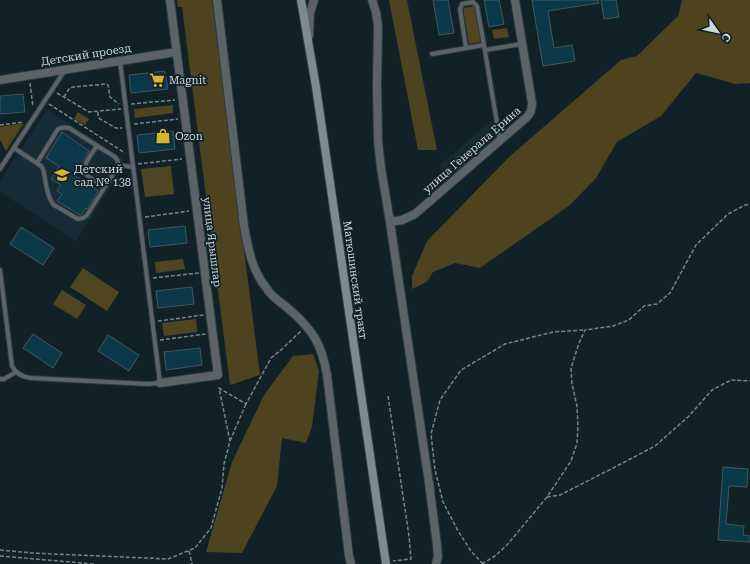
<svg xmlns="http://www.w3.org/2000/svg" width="750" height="564" font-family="'Roboto Serif',serif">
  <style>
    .built { fill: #152c36 }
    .green { fill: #504521 }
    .forest { fill: #4e431f }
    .building { fill: #0b3949; stroke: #45565e }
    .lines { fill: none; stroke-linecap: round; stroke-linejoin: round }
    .lane-casing { stroke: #2b3b41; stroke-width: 6 }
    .street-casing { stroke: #2b3b41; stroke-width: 10 }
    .secondary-casing { stroke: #2b3b41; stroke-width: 10 }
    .path { stroke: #79858b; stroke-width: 1.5; stroke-dasharray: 4 2; stroke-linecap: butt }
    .lane { stroke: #5b6366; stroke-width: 4 }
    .street { stroke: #5b6366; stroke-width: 8 }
    .secondary { stroke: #7d8a8f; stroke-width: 8 }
    .labels { text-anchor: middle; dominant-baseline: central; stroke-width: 3.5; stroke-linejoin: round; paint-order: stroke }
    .street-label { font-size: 11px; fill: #ced8dd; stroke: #112128 }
    .poi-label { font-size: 11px; fill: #ced8dd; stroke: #112128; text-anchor: start }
  </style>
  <rect width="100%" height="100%" fill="#112128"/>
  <path class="built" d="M47,109L124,159L123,168L76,241L0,192V181Z
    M492,120L495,137L494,139L450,177L448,175L442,177L440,165Z"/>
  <path class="green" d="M475,6L481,42L469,44L463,8Z
    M507,28L509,37L494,39L492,30Z
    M173,105V113L135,118L134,109Z
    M78,112L89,119L85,125L74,119Z
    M24,123L6,151L0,140V127Z
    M171,166L174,194L145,197L141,169Z
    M183,259L185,269L156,273L155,262Z
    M83,268L119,292L107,311L70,287Z
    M62,290L86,305L77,319L53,304Z
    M196,319L197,332L164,336L162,323Z"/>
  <path class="forest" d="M177,0H212L260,375L230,385L182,7H178Z
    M389,0H407L437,150H418Z
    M682,0H750V83L736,84L696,73L661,116L617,142L596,178L570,205L480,268L455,263L433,272L427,282L412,289V276L427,241L509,157L621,60L637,56L678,16Z
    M313,354L319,371L312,427L306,443L282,438L277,486L242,553L206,552L232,462L264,395L293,356Z"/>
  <path class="building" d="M433,0H448L454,33L439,35Z
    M484,0H499L504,24L489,27Z
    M532,0H598L599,3L548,11L554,48L572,45L575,61L543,66Z
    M601,0H616L619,17L604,19Z
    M165,71L168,89L131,93L129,75Z
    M23,94L25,112L0,114V96Z
    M173,131L175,149L139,153L137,135Z
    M62,132L89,151L81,166L78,164L72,174L98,191L87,209L86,208L81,215H80L57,201L62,194L57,191L61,185L51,179L59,166L46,158Z
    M460,155L466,162L456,171L450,163Z
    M185,226L187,243L150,247L148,230Z
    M21,227L54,248L43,265L10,244Z
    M192,287L194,304L158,308L156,291Z
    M33,334L62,353L53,368L23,348Z
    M108,335L139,355L129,371L98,351Z
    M200,348L202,365L166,370L164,352Z
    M723,467L748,469L747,487L729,486L726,524L744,526L743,535L750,536V542L718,540Z"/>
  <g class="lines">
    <g class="lane-casing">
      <path id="lane" d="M466,48L460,9L462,4L473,2L477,6L484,45
        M485,50L522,44
        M432,54L484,45L500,141
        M97,146C93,152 80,167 86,174C90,179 99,183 105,187
        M14,148L41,166L43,169C46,180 46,196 54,205L78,219L83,218L87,215L117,168C119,164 118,160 115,157L69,128C65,127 62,127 58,129L37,163
        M118,165L133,167
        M0,169L65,70
        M0,270L12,366C16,374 22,377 31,378L148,384L160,383L120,61
        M0,379H4L16,372"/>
    </g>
    <g class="street-casing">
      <path id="street" d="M217,0L244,226C248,248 252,271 267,289C273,298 282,303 290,310C313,330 322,345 327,375L349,556L351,564
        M372,0L376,12L378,26L377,85L378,141L381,168L390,222L429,483L437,545L438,557L436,564
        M309,36L310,13L314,0
        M0,80L176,52
        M390,222L402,220L415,214L527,117C531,113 532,109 532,103L515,0
        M160,383L218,375L170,0"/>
    </g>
    <g class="secondary-casing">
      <path id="secondary" d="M301,0L316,87L386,564"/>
    </g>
    <path class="path" d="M30,83L33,107
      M57,93L89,112L121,109
      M64,97L69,89L73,87L106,84L108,85L110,97L119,104
      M49,104L125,153
      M131,104L175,100
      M98,112V116L100,119L116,128H122
      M134,124L178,119
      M0,125L24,122
      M138,164L182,159
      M145,217L189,211
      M153,278L199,273
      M158,321L204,315
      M160,340L206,334
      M388,396L409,536L411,559L393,561
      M230,441L246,404
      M547,497L560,495L619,465L655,446L689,416L712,390L731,380L750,381
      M0,550L32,553L168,559L195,548L211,528L222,488L224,464L230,441L219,388L246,404L271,358L282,349L301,331
      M189,551L192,564
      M0,556L94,564
      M482,564L495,556L507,545L547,497L571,461L577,443L578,426L577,406L572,384L571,368L579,343L585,330L613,326L629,320L644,306L657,304L670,293L696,245L728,214L745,205L750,204
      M483,564L471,551L458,531L443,502L435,470L431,434L440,400L461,370L505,344L553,332L585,330"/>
    <use href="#lane" class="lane"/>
    <use href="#street" class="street"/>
    <use href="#secondary" class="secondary"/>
  </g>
  <defs>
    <g id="supermarket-bare" transform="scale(1.2)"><path d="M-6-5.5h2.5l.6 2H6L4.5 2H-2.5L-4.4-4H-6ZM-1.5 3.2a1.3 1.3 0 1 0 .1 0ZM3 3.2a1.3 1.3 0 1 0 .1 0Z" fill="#d8b434" stroke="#112128" stroke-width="2.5" paint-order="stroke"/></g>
    <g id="shop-bare" transform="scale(1.2)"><path d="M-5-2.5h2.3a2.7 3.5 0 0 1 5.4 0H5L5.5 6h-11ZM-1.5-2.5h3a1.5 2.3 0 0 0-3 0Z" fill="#d8b434" stroke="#112128" stroke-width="2.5" paint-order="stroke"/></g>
    <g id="school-bare" transform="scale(1.2)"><path d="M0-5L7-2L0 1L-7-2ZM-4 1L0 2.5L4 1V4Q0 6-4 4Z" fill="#d8b434" stroke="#112128" stroke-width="2.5" paint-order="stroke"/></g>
  </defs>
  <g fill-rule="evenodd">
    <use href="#supermarket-bare" x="157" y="80"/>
    <use href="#shop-bare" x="163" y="136"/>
    <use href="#school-bare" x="62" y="175"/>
  </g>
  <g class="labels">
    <g class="street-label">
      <text transform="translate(86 55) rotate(-9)">Детский проезд</text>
      <text transform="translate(472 150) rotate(-41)">улица Генерала Ерина</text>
      <text transform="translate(212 242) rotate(83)">улица Ярышлар</text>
      <text transform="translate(355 280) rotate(82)">Матюшинский тракт</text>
    </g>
    <g class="poi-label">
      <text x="169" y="80">Magnit</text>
      <text x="175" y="136">Ozon</text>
      <text x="74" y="169">Детский<tspan x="74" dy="13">сад № 138</tspan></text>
    </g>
  </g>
  <g transform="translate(718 32) rotate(123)" stroke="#112128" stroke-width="3" paint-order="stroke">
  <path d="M0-3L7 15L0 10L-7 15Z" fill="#ced8dd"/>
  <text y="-6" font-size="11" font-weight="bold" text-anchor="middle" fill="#ced8dd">С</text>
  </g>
</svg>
